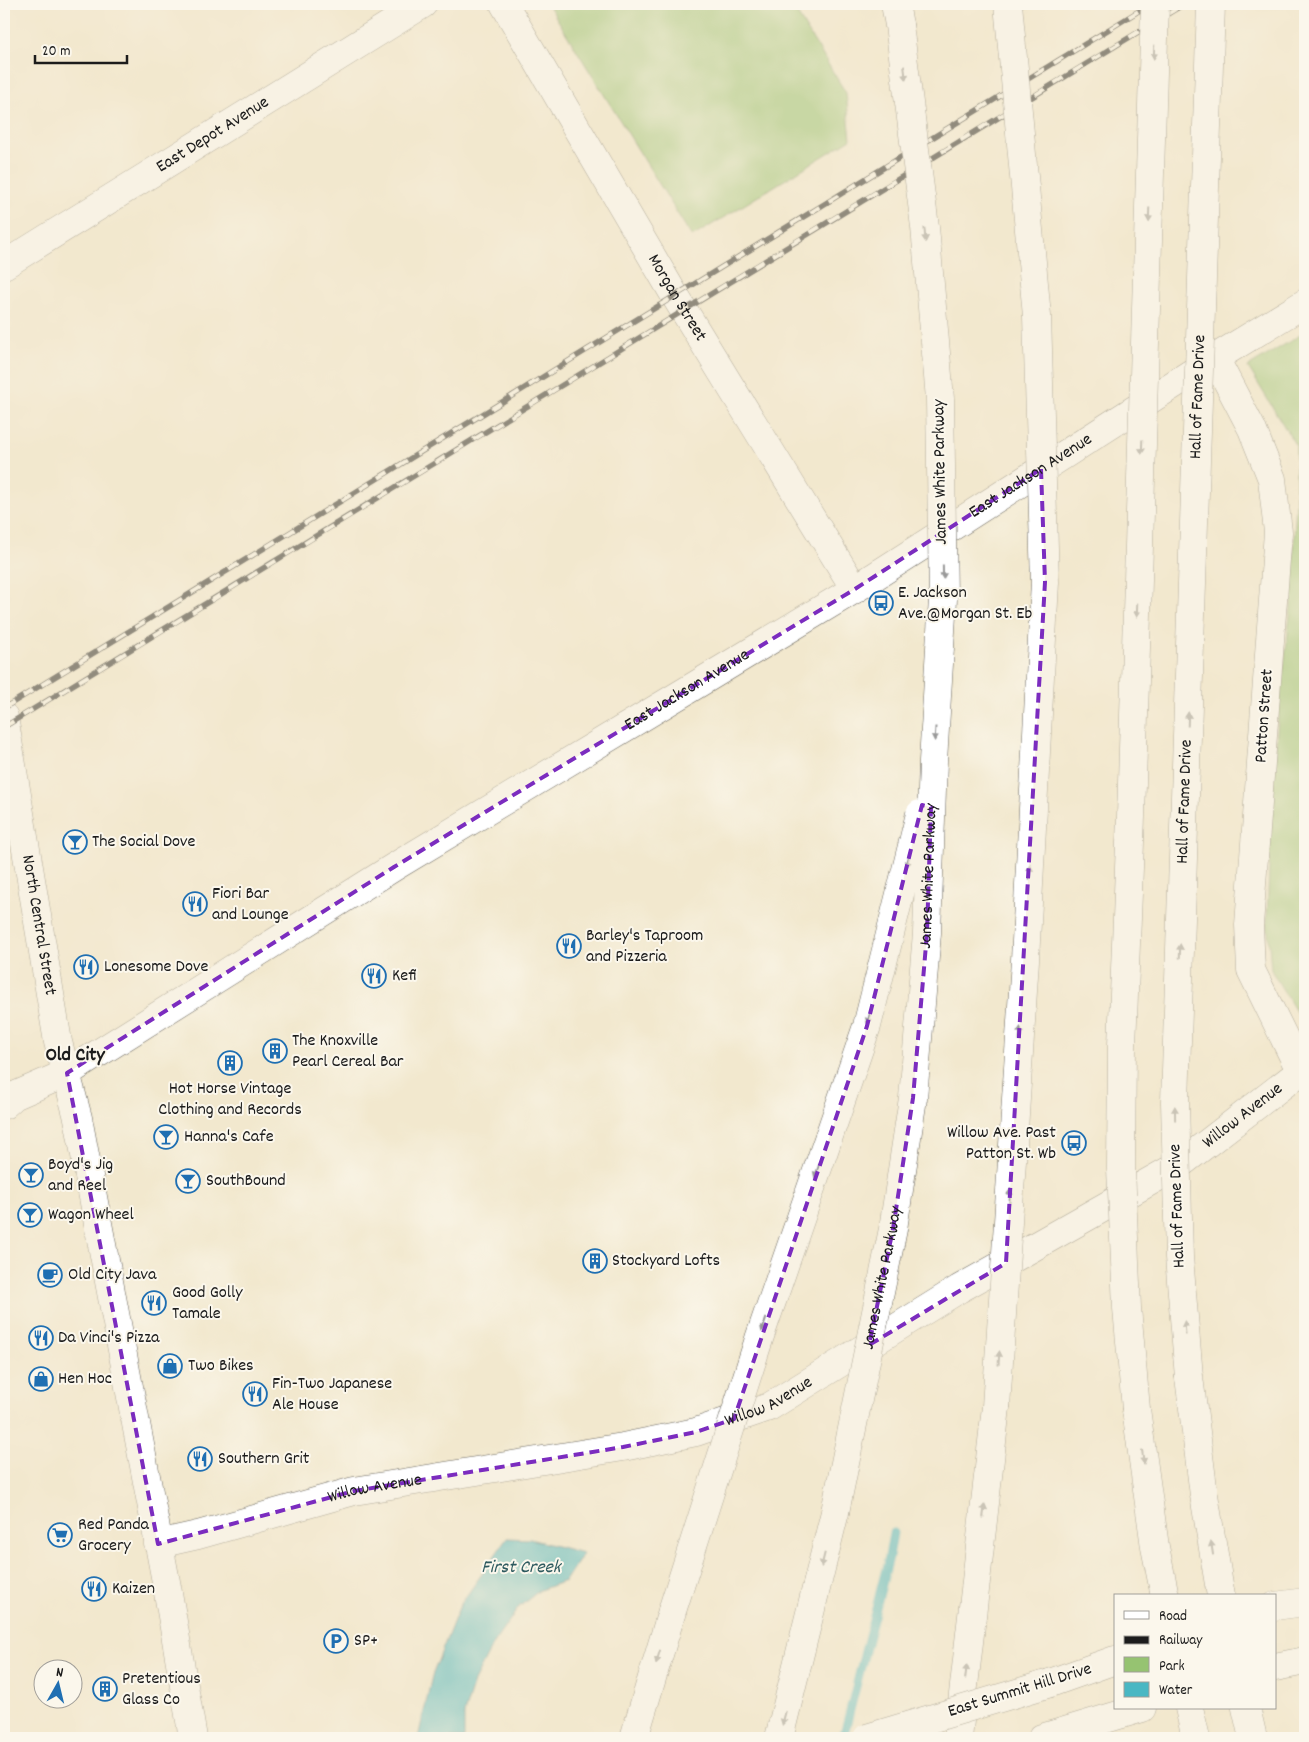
<svg xmlns="http://www.w3.org/2000/svg" width="1309" height="1742" font-family="Dekko,sans-serif">
  <style>
    .green { fill: #96c371; stroke: #597046 }
    .water { fill: #49b7c3; stroke: #326a70 }
    .lines { fill: none; stroke-linecap: round; stroke-linejoin: round }
    .stream { stroke: #49b7c3; stroke-width: 9 }
    .minor-casing { stroke: #67635a; stroke-width: 29 }
    .secondary-casing { stroke: #67635a; stroke-width: 29 }
    .primary-casing { stroke: #67635a; stroke-width: 29 }
    .motorway-casing { stroke: #67635a; stroke-width: 29 }
    .minor { stroke: #fff; stroke-width: 28 }
    .secondary { stroke: #fff; stroke-width: 28 }
    .primary { stroke: #fff; stroke-width: 28 }
    .motorway { stroke: #fff; stroke-width: 28 }
    .rail-casing { stroke: #1c1c1c; stroke-width: 5.5 }
    .rail { stroke: #fbf7ec; stroke-width: 4; stroke-dasharray: 11; stroke-linecap: butt }
    .secondary-bridge-casing { stroke: #67635a; stroke-width: 29; stroke-linecap: butt }
    .primary-bridge-casing { stroke: #67635a; stroke-width: 29; stroke-linecap: butt }
    .motorway-bridge-casing { stroke: #67635a; stroke-width: 29; stroke-linecap: butt }
    .secondary-bridge { stroke: #fff; stroke-width: 28 }
    .primary-bridge { stroke: #fff; stroke-width: 28 }
    .motorway-bridge { stroke: #fff; stroke-width: 28 }
    .oneway { fill: #999 }
    .marked { fill: none; stroke: #7b2cbf; stroke-width: 4; stroke-dasharray: 10 6; stroke-linejoin: round }
    .labels { text-anchor: middle; dominant-baseline: central; stroke-width: 4; stroke-linejoin: round; paint-order: stroke }
    .street-label { font-size: 18px; fill: #1c1c1c; stroke: #fbf7ec }
    .poi-label { font-size: 18px; fill: #1c1c1c; stroke: #fbf7ec; text-anchor: start }
    .water-label { font-size: 19px; font-style: italic; fill: #2e5a5f; stroke: #fbf7ec }
    .quarter-label { font-size: 20px; font-weight: bold; fill: #1c1c1c; stroke: #fbf7ec }
  </style>
  <rect width="100%" height="100%" fill="#fbf7ec"/>
  <filter id="ink" filterUnits="userSpaceOnUse"><feTurbulence type="fractalNoise" baseFrequency=".02" numOctaves="2"/><feDisplacementMap in="SourceGraphic" scale="10" xChannelSelector="R" yChannelSelector="G"/><feConvolveMatrix kernelMatrix="1 2 1 2 8 2 1 2 1" color-interpolation-filters="sRGB"/></filter>
  <filter id="wash" filterUnits="userSpaceOnUse"><feTurbulence type="fractalNoise" baseFrequency=".0096" numOctaves="4" result="noise"/><feDisplacementMap in="SourceGraphic" scale="20" xChannelSelector="R" yChannelSelector="G"/><feGaussianBlur stdDeviation="1.12" result="paint"/><feColorMatrix in="noise" values="0 0 0 0 0 0 0 0 0 0 0 0 0 0 0 0 0 1.4 0 .05"/><feComposite in="paint" operator="in"/></filter>
  <g filter="url(#wash)">
    <rect width="100%" height="100%" fill="#f2e8ce"/>
    <path class="green" d="M548,4H791L846,93L851,139L692,237Z
      M1305,332V1024L1304,1025L1271,970L1267,920L1271,816L1278,716L1291,607L1296,501V446L1248,367Z"/>
    <path class="water" d="M507,1538L530,1539L583,1553L565,1581L540,1590L519,1607L493,1644L475,1679L464,1714V1738H418L432,1676L460,1605Z"/>
    <g class="lines">
      <path class="stream" d="M843,1738L889,1557L893,1533"/>
    </g>
  </g>
  <g filter="url(#ink)">
    <g class="lines">
      <g class="minor-casing">
        <g id="minor">
          <path id="s1" d="M504,4L675,296L855,589"/>
          <path id="s2" d="M4,265L423,4"/>
          <path d="M1215,358L1252,429L1272,479L1278,532L1249,925L1251,970L1300,1070"/>
          <path id="s3" d="M4,717L58,1042L78,1118L167,1587L193,1738"/>
          <path id="s4" d="M4,1105L14,1096L67,1073L394,867L855,589L1215,358L1305,303"/>
          <path id="s5" d="M158,1544L198,1535L354,1491L623,1447L696,1432L769,1407L959,1289L1179,1165L1305,1068"/>
        </g>
      </g>
      <g class="secondary-casing">
        <path id="secondary" d="M1275,1606L1305,1602
          M1275,1667L1305,1661
          M1050,1683L1115,1660
          M1042,1738L1142,1708"/>
      </g>
      <g class="primary-casing">
        <path id="primary" d="M1189,1377L1204,1495L1221,1596
          M1136,1409L1155,1547L1165,1596
          M1189,1708L1196,1738
          M1246,1708L1253,1738"/>
      </g>
      <g class="motorway-casing">
        <path id="motorway" d="M895,4L899,25
          M634,1738L672,1611
          M779,1738L835,1512
          M958,1738L996,1407"/>
      </g>
      <use href="#minor" class="minor"/>
      <use href="#secondary" class="secondary"/>
      <use href="#primary" class="primary"/>
      <use href="#motorway" class="motorway"/>
      <g class="rail-casing">
        <path id="rail" d="M4,708L1150,4
          M4,727C398,487 790,244 1184,4"/>
      </g>
      <use href="#rail" class="rail"/>
      <g class="secondary-bridge-casing">
        <path id="secondary-bridge" d="M867,1738L1050,1683"/>
      </g>
      <g class="primary-bridge-casing">
        <g id="primary-bridge">
          <path id="s6" d="M1189,1377L1179,1257L1175,1102L1211,4"/>
          <path d="M1136,1409L1127,1308L1121,1168L1122,1045L1131,817L1155,4"/>
        </g>
      </g>
      <g class="motorway-bridge-casing">
        <g id="motorway-bridge">
          <path d="M996,1407L1025,960L1045,582L1037,316L1008,4"/>
          <path id="s7" d="M835,1512L893,1229L913,1098L927,933L933,761L943,599L940,399L925,227L899,25"/>
          <path d="M672,1611L760,1336L867,1026L920,814"/>
        </g>
      </g>
      <use href="#secondary-bridge" class="secondary-bridge"/>
      <use href="#primary-bridge" class="primary-bridge"/>
      <use href="#motorway-bridge" class="motorway-bridge"/>
    </g>
    <defs><path id="oneway-solid" d="M-6-.8H1V-3.2L6.5 0L1 3.2V.8H-6Z" transform="scale(1.25)"/></defs>
    <g class="oneway">
      <use href="#oneway-solid" transform="translate(1154 52) rotate(92)"/>
      <use href="#oneway-solid" transform="translate(905 73) rotate(83)"/>
      <use href="#oneway-solid" transform="translate(1149 215) rotate(92)"/>
      <use href="#oneway-solid" transform="translate(925 235) rotate(85)"/>
      <use href="#oneway-solid" transform="translate(1142 447) rotate(92)"/>
      <use href="#oneway-solid" transform="translate(943 572) rotate(89)"/>
      <use href="#oneway-solid" transform="translate(1137 610) rotate(92)"/>
      <use href="#oneway-solid" transform="translate(1188 719) rotate(-88)"/>
      <use href="#oneway-solid" transform="translate(935 734) rotate(94)"/>
      <use href="#oneway-solid" transform="translate(908 860) rotate(104)"/>
      <use href="#oneway-solid" transform="translate(1030 872) rotate(-87)"/>
      <use href="#oneway-solid" transform="translate(1180 951) rotate(-88)"/>
      <use href="#oneway-solid" transform="translate(869 1017) rotate(104)"/>
      <use href="#oneway-solid" transform="translate(1020 1034) rotate(-86)"/>
      <use href="#oneway-solid" transform="translate(1175 1113) rotate(-91)"/>
      <use href="#oneway-solid" transform="translate(817 1171) rotate(109)"/>
      <use href="#oneway-solid" transform="translate(1010 1196) rotate(-86)"/>
      <use href="#oneway-solid" transform="translate(764 1325) rotate(109)"/>
      <use href="#oneway-solid" transform="translate(1185 1328) rotate(-95)"/>
      <use href="#oneway-solid" transform="translate(999 1358) rotate(-86)"/>
      <use href="#oneway-solid" transform="translate(1143 1457) rotate(82)"/>
      <use href="#oneway-solid" transform="translate(984 1511) rotate(-83)"/>
      <use href="#oneway-solid" transform="translate(1212 1548) rotate(-99)"/>
      <use href="#oneway-solid" transform="translate(823 1560) rotate(104)"/>
      <use href="#oneway-solid" transform="translate(658 1657) rotate(107)"/>
      <use href="#oneway-solid" transform="translate(966 1672) rotate(-83)"/>
      <use href="#oneway-solid" transform="translate(784 1718) rotate(104)"/>
    </g>
  </g>
  <path d="M0 0H1309V1742H0ZM1041,469L1045,582L1006,1263L869,1345L893,1229L913,1098L927,933L931,807L922,805L867,1026L734,1419L696,1432L623,1447L354,1491L158,1544L67,1073L394,867L855,589Z" fill="#f2e8ce" fill-opacity=".55" fill-rule="evenodd"/>
  <path class="marked" d="M1041,469L1045,582L1006,1263L869,1345L893,1229L913,1098L927,933L931,807L922,805L867,1026L734,1419L696,1432L623,1447L354,1491L158,1544L67,1073L394,867L855,589Z"/>
  <defs>
    <g id="bus-ring" transform="scale(1.25)"><circle r="9.5" fill="#fbf7ec" stroke="#1f6fb2" stroke-width="1.5"/><path d="M-5-6H5V4H4V6H2V4H-2V6H-4V4H-5ZM-3.5-4V0h7V-4ZM-3.5 1.2v1.5H-2V1.2ZM2 1.2v1.5H3.5V1.2Z" fill="#1f6fb2"/></g>
    <g id="bar-ring" transform="scale(1.25)"><circle r="9.5" fill="#fbf7ec" stroke="#1f6fb2" stroke-width="1.5"/><path d="M-6-5H6L.8 .8V4.5H3.5V6h-7V4.5H-.8V.8Z" fill="#1f6fb2"/></g>
    <g id="restaurant-ring" transform="scale(1.25)"><circle r="9.5" fill="#fbf7ec" stroke="#1f6fb2" stroke-width="1.5"/><path d="M-5-6h1v4h1v-4h1v4h1v-4h1v5L-1.5 .5V6h-2V.5L-5-1ZM5-6V6H3V1.5H1.5Q1.5-4 5-6Z" fill="#1f6fb2"/></g>
    <g id="building-ring" transform="scale(1.25)"><circle r="9.5" fill="#fbf7ec" stroke="#1f6fb2" stroke-width="1.5"/><path d="M-4-6H4V6H1V3H-1V6H-4ZM-2.5-4.3h1.7v1.8h-1.7ZM.8-4.3h1.7v1.8H.8ZM-2.5-1h1.7V.8h-1.7ZM.8-1h1.7V.8H.8Z" fill="#1f6fb2"/></g>
    <g id="cafe-ring" transform="scale(1.25)"><circle r="9.5" fill="#fbf7ec" stroke="#1f6fb2" stroke-width="1.5"/><path d="M-5.5-4.5H6V0H3Q3 3.5 0 3.5H-2.5Q-5.5 3.5-5.5 0ZM3-3.2v2h1.7v-2ZM-6 4.5H4V6H-6Z" fill="#1f6fb2"/></g>
    <g id="shop-ring" transform="scale(1.25)"><circle r="9.5" fill="#fbf7ec" stroke="#1f6fb2" stroke-width="1.5"/><path d="M-5-2.5h2.3a2.7 3.5 0 0 1 5.4 0H5L5.5 6h-11ZM-1.5-2.5h3a1.5 2.3 0 0 0-3 0Z" fill="#1f6fb2"/></g>
    <g id="supermarket-ring" transform="scale(1.25)"><circle r="9.5" fill="#fbf7ec" stroke="#1f6fb2" stroke-width="1.5"/><path d="M-6-5.5h2.5l.6 2H6L4.5 2H-2.5L-4.4-4H-6ZM-1.5 3.2a1.3 1.3 0 1 0 .1 0ZM3 3.2a1.3 1.3 0 1 0 .1 0Z" fill="#1f6fb2"/></g>
    <g id="parking-ring" transform="scale(1.25)"><circle r="9.5" fill="#fbf7ec" stroke="#1f6fb2" stroke-width="1.5"/><path d="M-3.5-5.5H1a3.5 3.5 0 0 1 0 7H-1V5.5H-3.5ZM-1-3.4V-.6H.8a1.4 1.4 0 0 0 0-2.8Z" fill="#1f6fb2"/></g>
  </defs>
  <g fill-rule="evenodd">
    <use href="#bus-ring" x="881" y="603"/>
    <use href="#bar-ring" x="75" y="842"/>
    <use href="#restaurant-ring" x="195" y="904"/>
    <use href="#restaurant-ring" x="569" y="946"/>
    <use href="#restaurant-ring" x="86" y="967"/>
    <use href="#restaurant-ring" x="374" y="976"/>
    <use href="#building-ring" x="275" y="1051"/>
    <use href="#building-ring" x="230" y="1063"/>
    <use href="#bar-ring" x="166" y="1137"/>
    <use href="#bus-ring" x="1074" y="1143"/>
    <use href="#bar-ring" x="31" y="1175"/>
    <use href="#bar-ring" x="188" y="1181"/>
    <use href="#bar-ring" x="30" y="1215"/>
    <use href="#building-ring" x="595" y="1261"/>
    <use href="#cafe-ring" x="50" y="1275"/>
    <use href="#restaurant-ring" x="154" y="1303"/>
    <use href="#restaurant-ring" x="41" y="1338"/>
    <use href="#shop-ring" x="170" y="1366"/>
    <use href="#shop-ring" x="41" y="1379"/>
    <use href="#restaurant-ring" x="255" y="1394"/>
    <use href="#restaurant-ring" x="200" y="1459"/>
    <use href="#supermarket-ring" x="60" y="1535"/>
    <use href="#restaurant-ring" x="94" y="1589"/>
    <use href="#parking-ring" x="336" y="1641"/>
    <use href="#building-ring" x="105" y="1689"/>
  </g>
  <g class="labels">
    <g class="street-label">
      <text stroke="none"><textPath href="#s2" startOffset="246">East Depot Avenue</textPath></text>
      <text stroke="none"><textPath href="#s1" startOffset="341">Morgan Street</textPath></text>
      <text stroke="none"><textPath href="#s6" startOffset="981">Hall of Fame Drive</textPath></text>
      <text transform="translate(941 472) rotate(-91)">James White Parkway</text>
      <text stroke="none"><textPath href="#s4" startOffset="1205">East Jackson Avenue</textPath></text>
      <text stroke="none"><textPath href="#s4" startOffset="800">East Jackson Avenue</textPath></text>
      <text transform="translate(1265 716) rotate(-86)">Patton Street</text>
      <text stroke="none"><textPath href="#s6" startOffset="576">Hall of Fame Drive</textPath></text>
      <text stroke="none"><textPath href="#s7" startOffset="644">James White Parkway</textPath></text>
      <text stroke="none"><textPath href="#s3" startOffset="211">North Central Street</textPath></text>
      <text stroke="none"><textPath href="#s5" startOffset="1184">Willow Avenue</textPath></text>
      <text transform="translate(1178 1206) rotate(-92)">Hall of Fame Drive</text>
      <text stroke="none"><textPath href="#s7" startOffset="239">James White Parkway</textPath></text>
      <text stroke="none"><textPath href="#s5" startOffset="629">Willow Avenue</textPath></text>
      <text stroke="none"><textPath href="#s5" startOffset="224">Willow Avenue</textPath></text>
      <text transform="translate(1020 1691) rotate(-17)">East Summit Hill Drive</text>
    </g>
    <g class="poi-label">
      <text x="898" y="593">E. Jackson<tspan x="898" dy="21">Ave.@Morgan St. Eb</tspan></text>
      <text x="92" y="842">The Social Dove</text>
      <text x="212" y="894">Fiori Bar<tspan x="212" dy="21">and Lounge</tspan></text>
      <text x="586" y="936">Barley's Taproom<tspan x="586" dy="21">and Pizzeria</tspan></text>
      <text x="104" y="967">Lonesome Dove</text>
      <text x="392" y="976">Kefi</text>
      <text x="292" y="1041">The Knoxville<tspan x="292" dy="21">Pearl Cereal Bar</tspan></text>
      <text x="230" y="1089" text-anchor="middle">Hot Horse Vintage<tspan x="230" dy="21">Clothing and Records</tspan></text>
      <text x="1056" y="1133" text-anchor="end">Willow Ave. Past<tspan x="1056" dy="21">Patton St. Wb</tspan></text>
      <text x="184" y="1137">Hanna's Cafe</text>
      <text x="48" y="1165">Boyd's Jig<tspan x="48" dy="21">and Reel</tspan></text>
      <text x="206" y="1181">SouthBound</text>
      <text x="48" y="1215">Wagon Wheel</text>
      <text x="612" y="1261">Stockyard Lofts</text>
      <text x="68" y="1275">Old City Java</text>
      <text x="172" y="1293">Good Golly<tspan x="172" dy="21">Tamale</tspan></text>
      <text x="58" y="1338">Da Vinci's Pizza</text>
      <text x="188" y="1366">Two Bikes</text>
      <text x="58" y="1379">Hen Hoc</text>
      <text x="272" y="1384">Fin-Two Japanese<tspan x="272" dy="21">Ale House</tspan></text>
      <text x="218" y="1459">Southern Grit</text>
      <text x="78" y="1525">Red Panda<tspan x="78" dy="21">Grocery</tspan></text>
      <text x="112" y="1589">Kaizen</text>
      <text x="354" y="1641">SP+</text>
      <text x="122" y="1679">Pretentious<tspan x="122" dy="21">Glass Co</tspan></text>
    </g>
    <g class="water-label">
      <text x="521" y="1568">First Creek</text>
    </g>
    <g class="quarter-label">
      <text x="75" y="1056">Old City</text>
    </g>
  </g>
  <rect width="1309" height="1742" fill="none" stroke="#fbf7ec" stroke-width="20"/>
  <rect x="1114" y="1594" width="162" height="115" fill="#fbf7ec" stroke="#a29f99"/>
  <rect x="1124" y="1611" width="25" height="8" fill="#ffffff" stroke="#a29f99"/>
  <text x="1159" y="1620" font-size="15" fill="#1c1c1c">Road</text>
  <rect x="1124" y="1636" width="25" height="8" fill="#1c1c1c" stroke="#a29f99"/>
  <text x="1159" y="1644" font-size="15" fill="#1c1c1c">Railway</text>
  <rect x="1124" y="1657" width="25" height="15" fill="#96c371" stroke="#a29f99"/>
  <text x="1159" y="1670" font-size="15" fill="#1c1c1c">Park</text>
  <rect x="1124" y="1682" width="25" height="15" fill="#49b7c3" stroke="#a29f99"/>
  <text x="1159" y="1694" font-size="15" fill="#1c1c1c">Water</text>
  <g transform="translate(58 1684) rotate(8)"><circle r="24" fill="#fbf7ec" stroke="#a29f99"/>
  <path d="M0-4L9 19L0 12L-9 19Z" fill="#1f6fb2"/>
  <text y="-8" font-size="14" font-weight="bold" text-anchor="middle" fill="#1c1c1c">N</text>
  </g>
  <path d="M35 55v8h92v-8" fill="none" stroke="#1c1c1c" stroke-width="2.5"/>
  <text x="42" y="55" font-size="15" fill="#1c1c1c" stroke="#fbf7ec" stroke-width="4" paint-order="stroke">20 m</text>
</svg>
